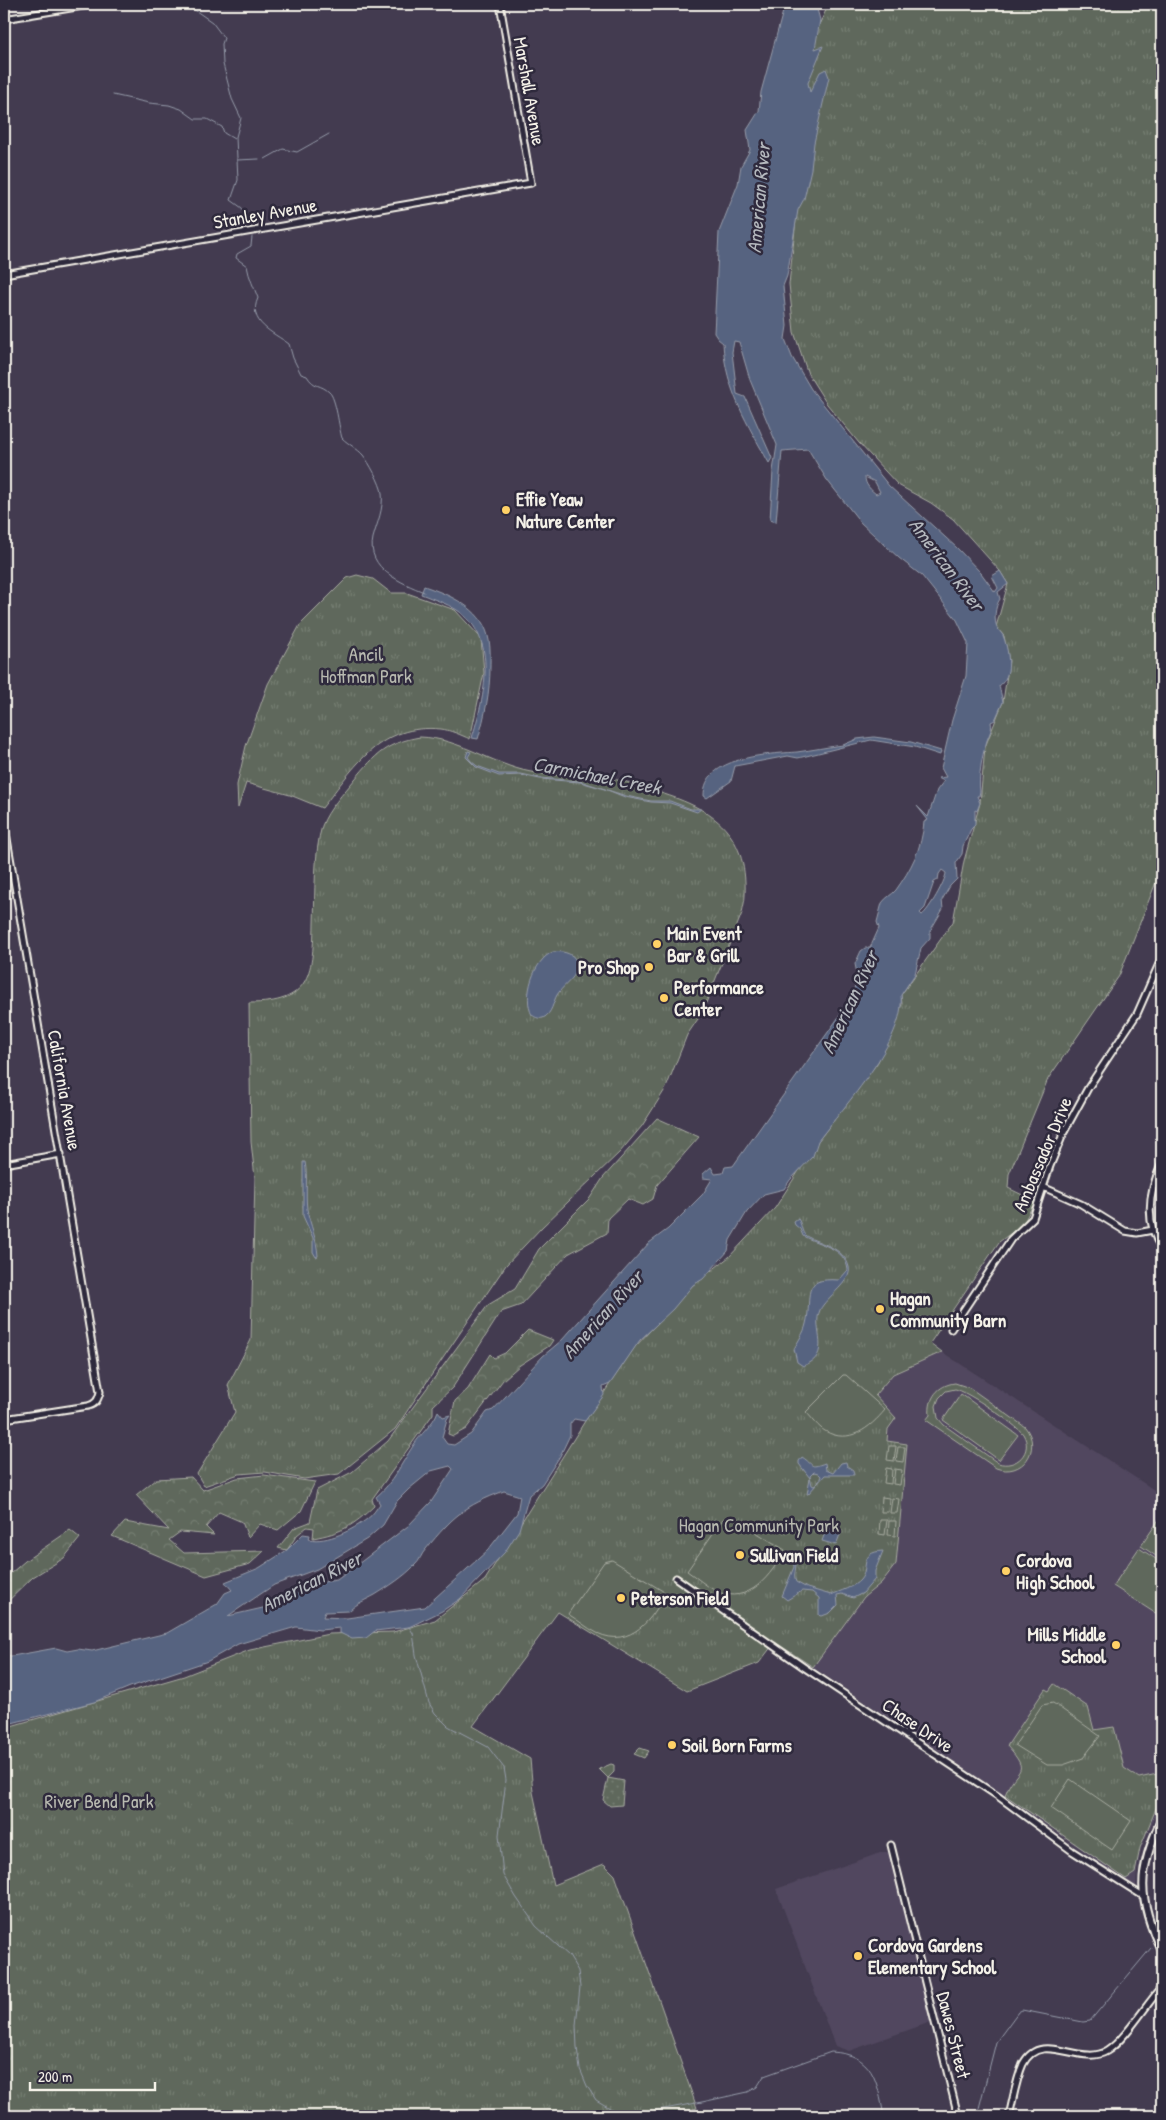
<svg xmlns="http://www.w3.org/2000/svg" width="1166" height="2120" font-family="'Patrick Hand',sans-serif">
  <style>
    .built { fill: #51475e }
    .grass { fill: url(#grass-tufts); stroke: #a9aca2 }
    .forest { fill: url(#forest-crowns); stroke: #a9aca2 }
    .garden { fill: url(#garden-dots); stroke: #a9aca2 }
    .pitch { fill: #5e685b; stroke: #a9aca2; fill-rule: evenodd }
    .water { fill: #576480; stroke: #969caa; fill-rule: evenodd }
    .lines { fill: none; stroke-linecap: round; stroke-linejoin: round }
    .stream { stroke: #969caa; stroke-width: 1 }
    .minor-casing { stroke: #f4f1e8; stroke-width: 9 }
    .major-casing { stroke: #f4f1e8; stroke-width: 10 }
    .minor { stroke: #2f2a3d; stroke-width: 5 }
    .major { stroke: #2f2a3d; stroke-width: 6 }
    .poi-dot { fill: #ffd166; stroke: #2f2a3d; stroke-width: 2 }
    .labels { text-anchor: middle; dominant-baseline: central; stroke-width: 5; stroke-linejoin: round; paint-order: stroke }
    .street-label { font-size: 19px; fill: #f4f1e8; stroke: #2f2a3d }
    .poi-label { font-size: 19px; font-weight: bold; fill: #f4f1e8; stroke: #2f2a3d; text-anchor: start }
    .park-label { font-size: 19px; fill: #b8bab0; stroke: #2f2a3d }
    .water-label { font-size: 20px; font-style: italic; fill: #b5b9be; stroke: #2f2a3d }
  </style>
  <defs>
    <pattern id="grass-tufts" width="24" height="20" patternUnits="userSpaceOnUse" patternTransform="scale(1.25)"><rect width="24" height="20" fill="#5e685b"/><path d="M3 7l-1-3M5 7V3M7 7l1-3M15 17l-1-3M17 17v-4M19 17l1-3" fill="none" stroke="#767e73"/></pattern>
    <pattern id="forest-crowns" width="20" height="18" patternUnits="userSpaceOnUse" patternTransform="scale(1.25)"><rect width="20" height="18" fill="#5e685b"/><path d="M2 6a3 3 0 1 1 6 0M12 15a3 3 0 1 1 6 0" fill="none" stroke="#767e73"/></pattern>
    <pattern id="garden-dots" width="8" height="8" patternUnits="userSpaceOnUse" patternTransform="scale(1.25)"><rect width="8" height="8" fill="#5e685b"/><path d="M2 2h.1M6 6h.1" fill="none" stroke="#767e73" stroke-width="1.8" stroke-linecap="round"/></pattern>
  </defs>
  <rect width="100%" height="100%" fill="#433b50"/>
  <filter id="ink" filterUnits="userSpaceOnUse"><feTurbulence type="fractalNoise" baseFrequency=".02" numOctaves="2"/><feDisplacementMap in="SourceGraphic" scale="10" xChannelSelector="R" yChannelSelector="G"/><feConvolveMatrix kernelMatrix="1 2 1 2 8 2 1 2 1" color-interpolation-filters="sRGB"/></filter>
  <g filter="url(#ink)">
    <path class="built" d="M1162,1174V1200L1157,1199L1156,1196Z
      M942,1352L1162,1495V1802L1141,1848L1137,1870L1136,1888L979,1778L813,1667L864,1597L881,1583L876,1538L888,1429L875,1395L893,1374Z
      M883,1852H887L890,1855L931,2022L849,2051L835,2046L776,1889Z"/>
    <path class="grass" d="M829,4H1162V867L1119,976L1048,1079L1009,1174L1008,1188L1035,1201L1023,1224L999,1242L930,1343L942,1352L893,1374L875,1395L896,1418L888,1429L887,1441L907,1444L896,1564L881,1583L864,1597L813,1667L775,1642L759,1663L687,1691L558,1612L473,1726L530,1759L533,1792L553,1885L604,1864L615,1875L697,2108L671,2116H4V1728L184,1676L250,1650L329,1634L393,1632L435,1620L485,1580L585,1421L634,1348L693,1285L729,1257L775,1208L818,1141L878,1062L902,1004L901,995L953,922L964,861L980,803L985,747L1003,702L1009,661L1004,636L996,627L1008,584L1000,571L953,519L931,503L898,485L859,443L827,404L808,374L794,332L789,284L799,192L800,110L815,33Z
      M357,575L373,579L391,593H407L455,610L481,638L484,673L470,739C461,735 450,730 441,729C380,723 355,766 322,808L290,795L246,783L238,808L237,785L246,746L268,684L300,625L347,578Z
      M420,737C459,738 493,765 531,772C560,778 590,775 618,780C630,782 642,788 654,791C710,807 748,831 745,895C745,901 743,907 742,913L702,1013L687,1035L666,1088L642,1126L620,1152L542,1227L506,1265L395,1429L339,1474L304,1479L265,1472L239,1474L204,1486L197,1474L235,1412L228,1385L251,1340L255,1178L251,1142L249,1003C309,1003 313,976 314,924C315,897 314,851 322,826C328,809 344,793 355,779C376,754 386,743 420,737Z
      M1054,1684L1088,1707L1094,1730L1114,1727L1124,1768L1139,1778L1162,1773L1158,1787L1161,1796L1140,1848L1135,1873L1126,1879L1005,1795C1015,1767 1033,1775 1007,1746L1045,1689L1049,1691Z
      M611,1764L614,1765V1772L608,1778L599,1769Z"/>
    <path class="forest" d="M657,1118L699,1137L657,1185L653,1199L643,1205L628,1199L608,1218L607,1233L568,1254L521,1305L501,1312L453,1387L433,1406V1414L372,1499L374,1506C353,1526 341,1533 313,1538L314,1528L307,1527L297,1535L287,1550L278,1548L294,1528L310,1522L317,1490L352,1472L388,1441L488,1305L515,1289L539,1249L590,1198L603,1178Z
      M528,1330L553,1340L549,1346L520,1365L503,1380L466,1429L453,1436L448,1434L455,1401L468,1389L490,1354L494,1358L505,1353Z
      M264,1475L315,1482L301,1511L278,1530L260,1524L248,1537L242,1522L219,1512L206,1527L214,1535L180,1532L169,1540L184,1553L264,1551L250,1564L206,1576L112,1536L125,1522L169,1530L136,1495L156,1479L191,1477L203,1490L237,1478Z
      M70,1530L80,1538L64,1558L33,1577L4,1605V1579L25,1561Z"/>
    <path class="garden" d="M640,1748L649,1751L644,1758L634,1754Z
      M608,1778L624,1781L622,1805L610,1806L603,1800Z"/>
    <path class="pitch" d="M843,1375H846L885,1410C870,1428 849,1445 825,1431C818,1427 812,1418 806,1412Z
      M955,1383L970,1388L1025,1427C1043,1449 1022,1478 996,1468L926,1420L930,1415C928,1398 938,1385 955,1383ZM955,1389C965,1390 1017,1425 1023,1434C1034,1452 1016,1469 998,1463L944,1425L938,1418L936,1406L939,1398L946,1391Z
      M961,1394L1018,1435L999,1460L943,1420Z
      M889,1446H896L894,1461L887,1460Z
      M898,1447H905L903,1462L896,1461Z
      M886,1468L892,1469L891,1484L884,1483Z
      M895,1469L902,1470L900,1485L893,1484Z
      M882,1497L889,1498L888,1512H881Z
      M892,1498L899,1499L897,1513H890Z
      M1162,1515V1560L1141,1546Z
      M731,1517L785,1550C771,1575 749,1606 716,1591C706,1586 696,1577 687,1571L723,1519Z
      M880,1520H887L885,1535L879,1534Z
      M889,1521H896L895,1536L888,1535Z
      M1139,1548L1162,1563V1610L1161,1612L1155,1613L1113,1586Z
      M612,1560L666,1593C653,1618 631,1649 597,1633C587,1628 578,1620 568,1614L604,1562Z
      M1053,1703L1100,1736L1083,1758L1063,1765H1047L1015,1745L1042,1705Z
      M1070,1779L1131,1821L1112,1850L1051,1808Z"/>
    <path class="water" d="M785,4H822L817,9L820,20L815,49L823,46L808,83L810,92L820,72L826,69L829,77L814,143L811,169L804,199L798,210L787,276L783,286L787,326L785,339L792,357L811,389L889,486L957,548L981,573L995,592L998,588L992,576L1000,571L1008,584L998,592L1000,599C995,606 993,621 998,629C1000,632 1003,634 1004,638C1009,653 1013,676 999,686L1003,702L995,720L991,722C993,731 988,735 986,744C982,755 978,779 980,791L979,796H977L980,803L977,811L975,810V825L971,829L963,846L962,854L956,863L957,879L950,886L942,900L943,909L930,931V938L921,948L915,974L901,995C906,1040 844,1106 818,1141L813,1156L790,1180L784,1189L764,1194L747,1212L730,1240L728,1251L703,1279L693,1285L673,1309L640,1340L610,1384L603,1387L604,1395L585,1421L574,1419L570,1424V1435L560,1456L542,1484L529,1495L519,1530L505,1552L460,1599L442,1611L409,1627L375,1631L366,1638L352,1639L340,1633V1628L320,1630L296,1627L238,1644L208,1661L130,1687L94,1702L4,1725V1655L12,1656L56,1648L67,1651L78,1649L92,1651L167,1633L217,1604L225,1593L232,1590L225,1582L259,1568L287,1550L303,1534L310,1535L309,1539C327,1543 353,1530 367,1519C373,1515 376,1509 380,1504L376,1497C393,1483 401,1464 413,1446C420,1434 433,1425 438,1411L443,1417L450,1415L447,1419L442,1437L447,1444L454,1445L471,1434L487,1412L493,1410L543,1356L562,1340L649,1243L668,1229L703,1194L712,1179L703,1178V1174L711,1167L715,1174L723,1173L725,1167L733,1166L848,1004L858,979L855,964L861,951L865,948H870L879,928L877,922C879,916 880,909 882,903C886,897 892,895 896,890C911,869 922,848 924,822L928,820L917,806L928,817L937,790L944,781L938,778L946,777L941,768L952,720L966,676L968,643L957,620L922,576L899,558L861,523L827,480L808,449L782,451L776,522L770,520L773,471L777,445L750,380L739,342L734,341L732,352L737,394L745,397L772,458L769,463C748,425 725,389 723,343L718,339L714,333L719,232L738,184L741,166L750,150L747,130L759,111L761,92ZM865,477L875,482L880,492L876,494C871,490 865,485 865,477ZM942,870L946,873C945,882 929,910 922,915L920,913L925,908L934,882L938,880L939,874ZM450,1466L453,1469L431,1502L408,1526L337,1580L323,1582L267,1607L228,1616L274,1585L317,1569L367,1539L383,1525L397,1501L409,1489L431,1471ZM504,1491L520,1496L517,1513L488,1550L425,1607L347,1618L323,1617L325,1612L349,1611C357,1603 366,1600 375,1595C388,1587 405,1576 415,1565C420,1561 421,1554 426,1549C453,1516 464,1506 504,1491Z
      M424,586C450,595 481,608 488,636C491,647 490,657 490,667C490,692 485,716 478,739L472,738C484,697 500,638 457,610C446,603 433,599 421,594Z
      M874,737L911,742L941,751L940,755L915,747L871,740L798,758L788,756L735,766L731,781L707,798L704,796C703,756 769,754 797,752C812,750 827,747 843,745L857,739Z
      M468,751L471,752L468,757L471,761L477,766L499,774H521L540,778L580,781L626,796L651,801H670L691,809H701L697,812L670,803L651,802L625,797L605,789L580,782L540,779L521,775L499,776L476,767L466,757Z
      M553,952C567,950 583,957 575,974C571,981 562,987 557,995C553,1002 552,1014 543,1018C538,1019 535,1017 532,1015C522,997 534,959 553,952Z
      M303,1162H305C308,1177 305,1193 307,1209C310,1225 317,1239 318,1256L316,1257L313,1252V1238L303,1216Z
      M798,1219C802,1224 801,1232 806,1236C820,1244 844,1247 849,1267C853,1281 826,1297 820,1310C811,1330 834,1355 803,1366L797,1362L794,1349C798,1341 804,1333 806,1324C813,1296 799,1277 839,1280L848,1270C845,1247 819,1245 803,1236L800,1229L795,1225L794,1222Z
      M802,1457C815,1465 808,1469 825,1463L826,1470L833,1473L841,1463L846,1462L847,1466L853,1470L854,1475H825L808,1494H807L810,1478L799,1464V1461ZM814,1472L818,1473L821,1476L818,1483L814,1486L812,1485L810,1476Z
      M827,1527L841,1532L836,1545L822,1541Z
      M883,1551L875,1571V1579L863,1593L853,1598L842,1594L837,1595L838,1605L830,1613L822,1616L819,1615V1598L812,1592L802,1591L787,1600L782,1596L794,1567L793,1559L794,1558C799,1566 792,1574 796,1582L807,1588L831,1595C840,1591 854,1587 860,1580C870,1569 858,1552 883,1551Z"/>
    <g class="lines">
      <path class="stream" d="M186,4L212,22L224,38L222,44L223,64L232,99L241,118L236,137L238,180L231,200L242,208L251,225
        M113,95L149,103L169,105L181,109L195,119H207L222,127L224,133L234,139
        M265,159L283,149L297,152L329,134
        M237,160L259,159
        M252,237L251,246L237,254L236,258L247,266C249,278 254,287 258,298C247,323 273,332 289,344L293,358L301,374L307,376C314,388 321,384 329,392C336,397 339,429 342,438C348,444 358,449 363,455C369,462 381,484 382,493C384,509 377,523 373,538C366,569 402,583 424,592
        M409,1627L413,1633L416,1655L429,1703L435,1713L448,1726L488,1747L504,1768L506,1780L499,1835L503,1875L516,1897L536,1926L569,1956L578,1971L580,1987L576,2025L577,2048L580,2069L587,2086L596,2100L615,2111L637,2114L702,2102L748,2092L757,2087L764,2076L831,2052C874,2054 877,2081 884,2116
        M977,2116L996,2042L1018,2012L1022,2010L1083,2022L1090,2021L1151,1948"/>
      <g class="minor-casing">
        <path id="minor" d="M4,19L95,4
          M4,274L531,183L500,4
          M4,821L100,1392C98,1400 96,1404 88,1406L4,1419
          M1162,1163C1149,1191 1144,1222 1162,1249
          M4,1164L61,1154
          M1043,1187L1081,1204L1125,1231L1137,1233L1153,1230
          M951,1329L1011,1239L1033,1218L1050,1166L1064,1132L1088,1088L1137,1014L1162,957
          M676,1578L805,1668L999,1797L1072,1851L1143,1896
          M891,1845L958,2116
          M1009,2116C1013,2100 1016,2080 1023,2064C1041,2029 1081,2067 1107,2051C1125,2040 1147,2003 1162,1987"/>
      </g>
      <g class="major-casing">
        <path id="major" d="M1162,1818C1137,1872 1137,1898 1162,1952"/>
      </g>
      <use href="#minor" class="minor"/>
      <use href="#major" class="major"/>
    </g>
  </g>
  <g class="poi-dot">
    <circle cx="506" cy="510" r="5"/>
    <circle cx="657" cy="944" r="5"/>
    <circle cx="649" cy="967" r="5"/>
    <circle cx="664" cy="998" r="5"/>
    <circle cx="880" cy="1309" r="5"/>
    <circle cx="740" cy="1555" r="5"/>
    <circle cx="1006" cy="1571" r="5"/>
    <circle cx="621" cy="1598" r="5"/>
    <circle cx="1116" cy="1645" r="5"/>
    <circle cx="672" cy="1745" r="5"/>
    <circle cx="858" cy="1956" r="5"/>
  </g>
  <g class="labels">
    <g class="street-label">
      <text transform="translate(530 91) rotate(80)">Marshall Avenue</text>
      <text transform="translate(265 213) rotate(-10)">Stanley Avenue</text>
      <text transform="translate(65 1090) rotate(80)">California Avenue</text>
      <text transform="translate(1042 1154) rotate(-67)">Ambassador Drive</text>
      <text transform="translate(918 1725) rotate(34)">Chase Drive</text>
      <text transform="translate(954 2035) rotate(76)">Dawes Street</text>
    </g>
    <g class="poi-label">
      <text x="516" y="499">Effie Yeaw<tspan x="516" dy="22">Nature Center</tspan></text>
      <text x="667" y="933">Main Event<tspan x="667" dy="22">Bar &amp; Grill</tspan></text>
      <text x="639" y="967" text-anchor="end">Pro Shop</text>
      <text x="674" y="987">Performance<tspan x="674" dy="22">Center</tspan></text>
      <text x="890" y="1298">Hagan<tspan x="890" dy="22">Community Barn</tspan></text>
      <text x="750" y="1555">Sullivan Field</text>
      <text x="1016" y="1560">Cordova<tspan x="1016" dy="22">High School</tspan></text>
      <text x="631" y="1598">Peterson Field</text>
      <text x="1106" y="1634" text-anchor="end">Mills Middle<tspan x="1106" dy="22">School</tspan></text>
      <text x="682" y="1745">Soil Born Farms</text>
      <text x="868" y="1945">Cordova Gardens<tspan x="868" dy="22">Elementary School</tspan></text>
    </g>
    <g class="park-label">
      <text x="366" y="654">Ancil<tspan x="366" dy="22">Hoffman Park</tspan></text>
      <text x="759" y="1525">Hagan Community Park</text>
      <text x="99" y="1801">River Bend Park</text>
    </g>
    <g class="water-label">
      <text transform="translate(758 198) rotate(-85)">American River</text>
      <text transform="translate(947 564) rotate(53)">American River</text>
      <text transform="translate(597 775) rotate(11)">Carmichael Creek</text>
      <text transform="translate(849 1002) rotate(-65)">American River</text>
      <text transform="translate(602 1314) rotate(-48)">American River</text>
      <text transform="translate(311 1581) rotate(-27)">American River</text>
    </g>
  </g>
  <rect width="1166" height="2120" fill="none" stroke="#2f2a3d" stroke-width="20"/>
  <rect x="10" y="10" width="1146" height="2100" fill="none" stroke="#f4f1e8" stroke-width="2" filter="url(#ink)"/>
  <path d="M30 2082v8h125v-8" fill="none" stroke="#f4f1e8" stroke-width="2.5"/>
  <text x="38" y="2082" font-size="15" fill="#f4f1e8" stroke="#2f2a3d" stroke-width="4" paint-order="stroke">200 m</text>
</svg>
